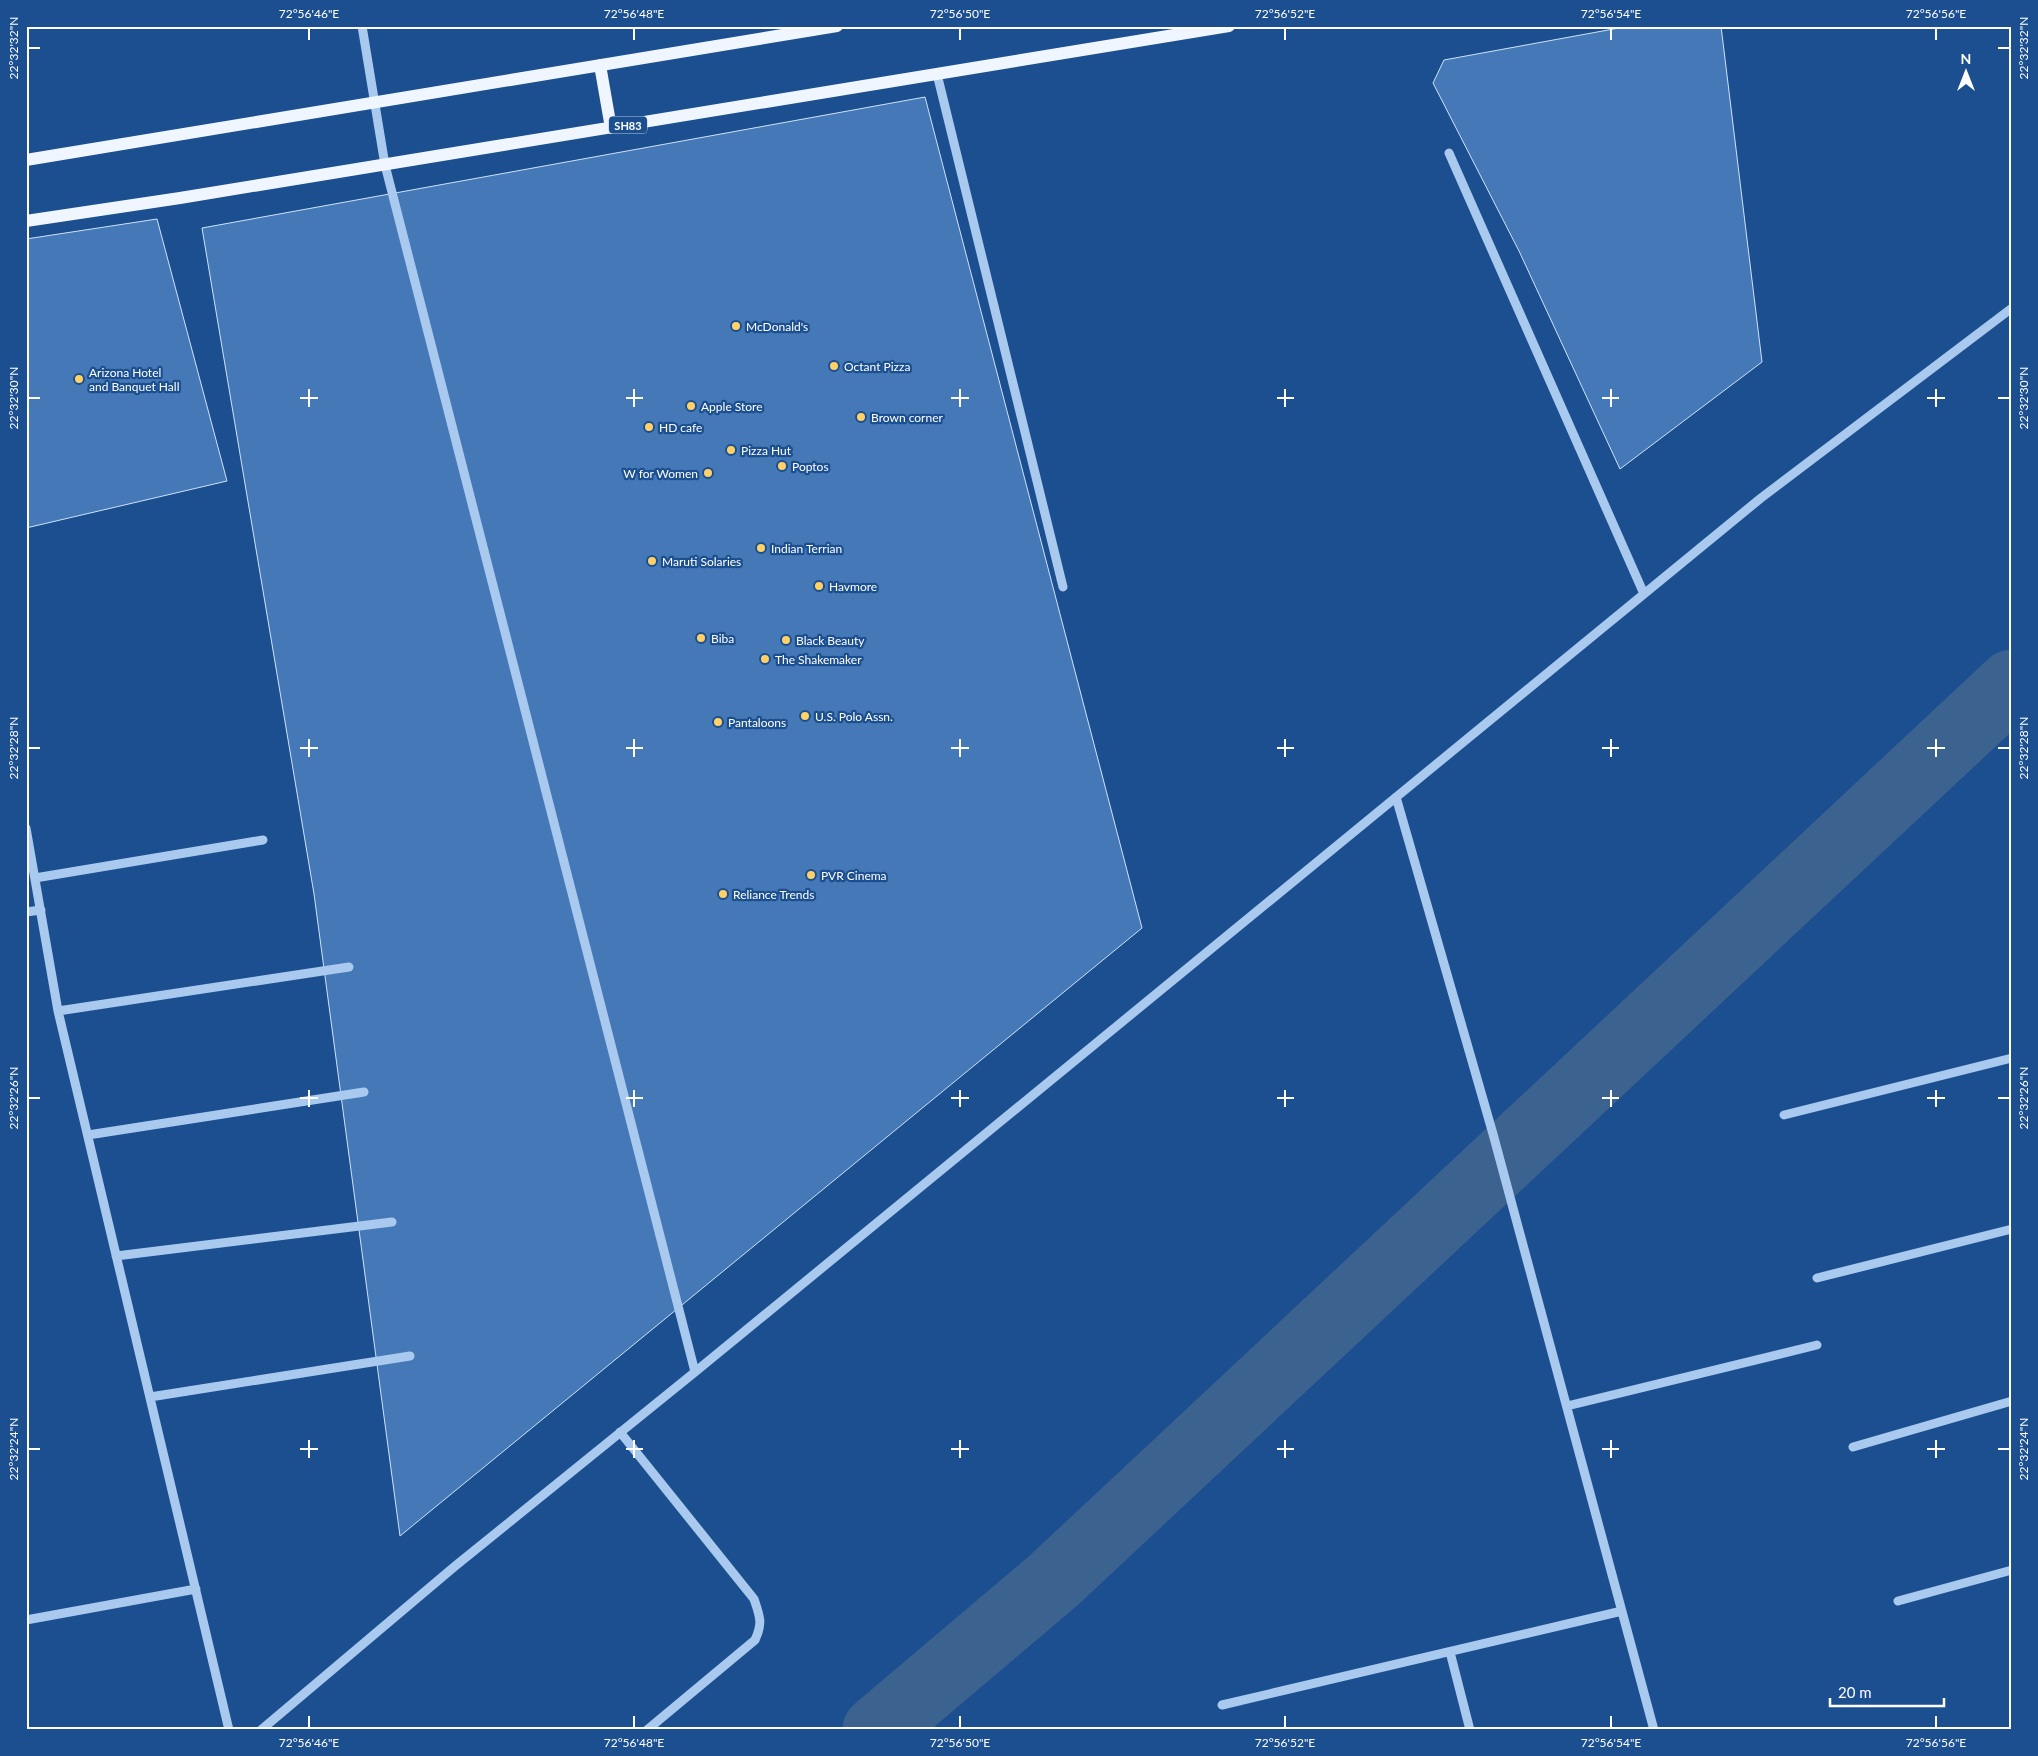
<svg xmlns="http://www.w3.org/2000/svg" width="2038" height="1756" font-family="Lato,sans-serif">
  <style>
    .lines { fill: none; stroke-linecap: round; stroke-linejoin: round }
    .river { stroke: #3c6290; stroke-width: 69 }
    .building { fill: #4478b7; stroke: #cfe3fa }
    .minor { stroke: #a9c9ee; stroke-width: 9 }
    .major { stroke: #f0f6ff; stroke-width: 12 }
    .ticks { fill: none; stroke: #fff; stroke-width: 2 }
    .poi-dot { fill: #ffd166; stroke: #1b4f8f; stroke-width: 2 }
    .labels { text-anchor: middle; dominant-baseline: central; stroke-width: 4.5; stroke-linejoin: round; paint-order: stroke }
    .shield { fill: #1b4f8f; stroke: #bbcadd; stroke-width: 1 }
    .shield-label { font-size: 11px; font-weight: bold; fill: #fff }
    .poi-label { font-size: 12px; fill: #fff; stroke: #1b4f8f; text-anchor: start }
    .neatline { fill: none; stroke: #fff; stroke-width: 2 }
    .ticks-label { font-size: 12px; text-anchor: middle; fill: #fff }
  </style>
  <rect width="100%" height="100%" fill="#1b4f8f"/>
  <g class="lines">
    <path class="river" d="M877,1730L1053,1581L2012,684"/>
  </g>
  <path class="building" d="M1630,26H1721L1762,362L1620,469L1519,251L1433,83L1444,60Z
    M925,97L1142,928L400,1536L314,894L202,228Z
    M157,219L227,481L26,528V239Z"/>
  <g class="lines">
    <path class="minor" d="M362,26L385,165L695,1372
      M937,74L1063,587
      M1449,153L1644,594
      M1396,797L1493,1134L1654,1730
      M26,828L58,1011L229,1730
      M35,878L263,840
      M26,912L41,910
      M58,1011L349,967
      M1784,1115L2012,1058
      M88,1135L364,1092
      M116,1256L392,1222
      M1817,1278L2012,1229
      M150,1397L410,1356
      M1567,1406L1817,1345
      M620,1432L754,1599C760,1617 763,1623 755,1640L647,1730
      M1853,1447L2012,1401
      M1898,1601L2012,1570
      M26,1620L196,1589
      M1450,1652L1470,1730
      M1222,1705L1622,1611
      M261,1730L454,1567L695,1372L1761,498L2012,308"/>
    <path class="major" d="M600,65L611,128
      M26,160L837,26
      M26,221L180,198L1229,26"/>
  </g>
  <path class="ticks" d="M309,28V40M634,28V40M960,28V40M1285,28V40M1611,28V40M1936,28V40M28,48H40M1998,48H2010M309,389V407M634,389V407M960,389V407M1285,389V407M1611,389V407M1936,389V407M28,398H40M300,398H318M626,398H643M951,398H969M1277,398H1294M1602,398H1619M1927,398H1945M1998,398H2010M309,739V757M634,739V757M960,739V757M1285,739V757M1611,739V757M1936,739V757M28,748H40M300,748H318M626,748H643M951,748H969M1277,748H1294M1602,748H1619M1927,748H1945M1998,748H2010M309,1090V1107M634,1090V1107M960,1090V1107M1285,1090V1107M1611,1090V1107M1936,1090V1107M28,1098H40M300,1098H318M626,1098H643M951,1098H969M1277,1098H1294M1602,1098H1619M1927,1098H1945M1998,1098H2010M309,1440V1458M634,1440V1458M960,1440V1458M1285,1440V1458M1611,1440V1458M1936,1440V1458M28,1449H40M300,1449H318M626,1449H643M951,1449H969M1277,1449H1294M1602,1449H1619M1927,1449H1945M1998,1449H2010M309,1716V1728M634,1716V1728M960,1716V1728M1285,1716V1728M1611,1716V1728M1936,1716V1728"/>
  <g class="poi-dot">
    <circle cx="736" cy="326" r="5"/>
    <circle cx="834" cy="366" r="5"/>
    <circle cx="79" cy="379" r="5"/>
    <circle cx="691" cy="406" r="5"/>
    <circle cx="861" cy="417" r="5"/>
    <circle cx="649" cy="427" r="5"/>
    <circle cx="731" cy="450" r="5"/>
    <circle cx="782" cy="466" r="5"/>
    <circle cx="708" cy="473" r="5"/>
    <circle cx="761" cy="548" r="5"/>
    <circle cx="652" cy="561" r="5"/>
    <circle cx="819" cy="586" r="5"/>
    <circle cx="701" cy="638" r="5"/>
    <circle cx="786" cy="640" r="5"/>
    <circle cx="765" cy="659" r="5"/>
    <circle cx="805" cy="716" r="5"/>
    <circle cx="718" cy="722" r="5"/>
    <circle cx="811" cy="875" r="5"/>
    <circle cx="723" cy="894" r="5"/>
  </g>
  <g class="labels">
    <rect class="shield" x="609" y="116.5" width="38" height="17" rx="4"/>
    <g class="shield-label">
      <text x="628" y="125">SH83</text>
    </g>
    <g class="poi-label">
      <text x="746" y="326">McDonald's</text>
      <text x="844" y="366">Octant Pizza</text>
      <text x="89" y="372">Arizona Hotel<tspan x="89" dy="14">and Banquet Hall</tspan></text>
      <text x="701" y="406">Apple Store</text>
      <text x="871" y="417">Brown corner</text>
      <text x="659" y="427">HD cafe</text>
      <text x="741" y="450">Pizza Hut</text>
      <text x="792" y="466">Poptos</text>
      <text x="698" y="473" text-anchor="end">W for Women</text>
      <text x="771" y="548">Indian Terrian</text>
      <text x="662" y="561">Maruti Solaries</text>
      <text x="829" y="586">Havmore</text>
      <text x="711" y="638">Biba</text>
      <text x="796" y="640">Black Beauty</text>
      <text x="775" y="659">The Shakemaker</text>
      <text x="815" y="716">U.S. Polo Assn.</text>
      <text x="728" y="722">Pantaloons</text>
      <text x="821" y="875">PVR Cinema</text>
      <text x="733" y="894">Reliance Trends</text>
    </g>
  </g>
  <rect width="2038" height="1756" fill="none" stroke="#1b4f8f" stroke-width="55"/>
  <g transform="translate(1966 72)" stroke="#1b4f8f" stroke-width="4" paint-order="stroke">
  <path d="M0-4L9 19L0 12L-9 19Z" fill="#ffffff"/>
  <text y="-8" font-size="14" font-weight="bold" text-anchor="middle" fill="#ffffff">N</text>
  </g>
  <path d="M1830 1698v8h114v-8" fill="none" stroke="#ffffff" stroke-width="2.5"/>
  <text x="1838" y="1698" font-size="15" fill="#ffffff" stroke="#1b4f8f" stroke-width="4" paint-order="stroke">20 m</text>
  <rect x="28" y="28" width="1982" height="1700" class="neatline"/>
  <g class="ticks-label">
    <text x="309" y="18">72°56'46"E</text>
    <text x="634" y="18">72°56'48"E</text>
    <text x="960" y="18">72°56'50"E</text>
    <text x="1285" y="18">72°56'52"E</text>
    <text x="1611" y="18">72°56'54"E</text>
    <text x="1936" y="18">72°56'56"E</text>
    <text transform="translate(14 48) rotate(-90)" y="4">22°32'32"N</text>
    <text transform="translate(2024 48) rotate(-90)" y="4">22°32'32"N</text>
    <text transform="translate(14 398) rotate(-90)" y="4">22°32'30"N</text>
    <text transform="translate(2024 398) rotate(-90)" y="4">22°32'30"N</text>
    <text transform="translate(14 748) rotate(-90)" y="4">22°32'28"N</text>
    <text transform="translate(2024 748) rotate(-90)" y="4">22°32'28"N</text>
    <text transform="translate(14 1098) rotate(-90)" y="4">22°32'26"N</text>
    <text transform="translate(2024 1098) rotate(-90)" y="4">22°32'26"N</text>
    <text transform="translate(14 1449) rotate(-90)" y="4">22°32'24"N</text>
    <text transform="translate(2024 1449) rotate(-90)" y="4">22°32'24"N</text>
    <text x="309" y="1747">72°56'46"E</text>
    <text x="634" y="1747">72°56'48"E</text>
    <text x="960" y="1747">72°56'50"E</text>
    <text x="1285" y="1747">72°56'52"E</text>
    <text x="1611" y="1747">72°56'54"E</text>
    <text x="1936" y="1747">72°56'56"E</text>
  </g>
</svg>
